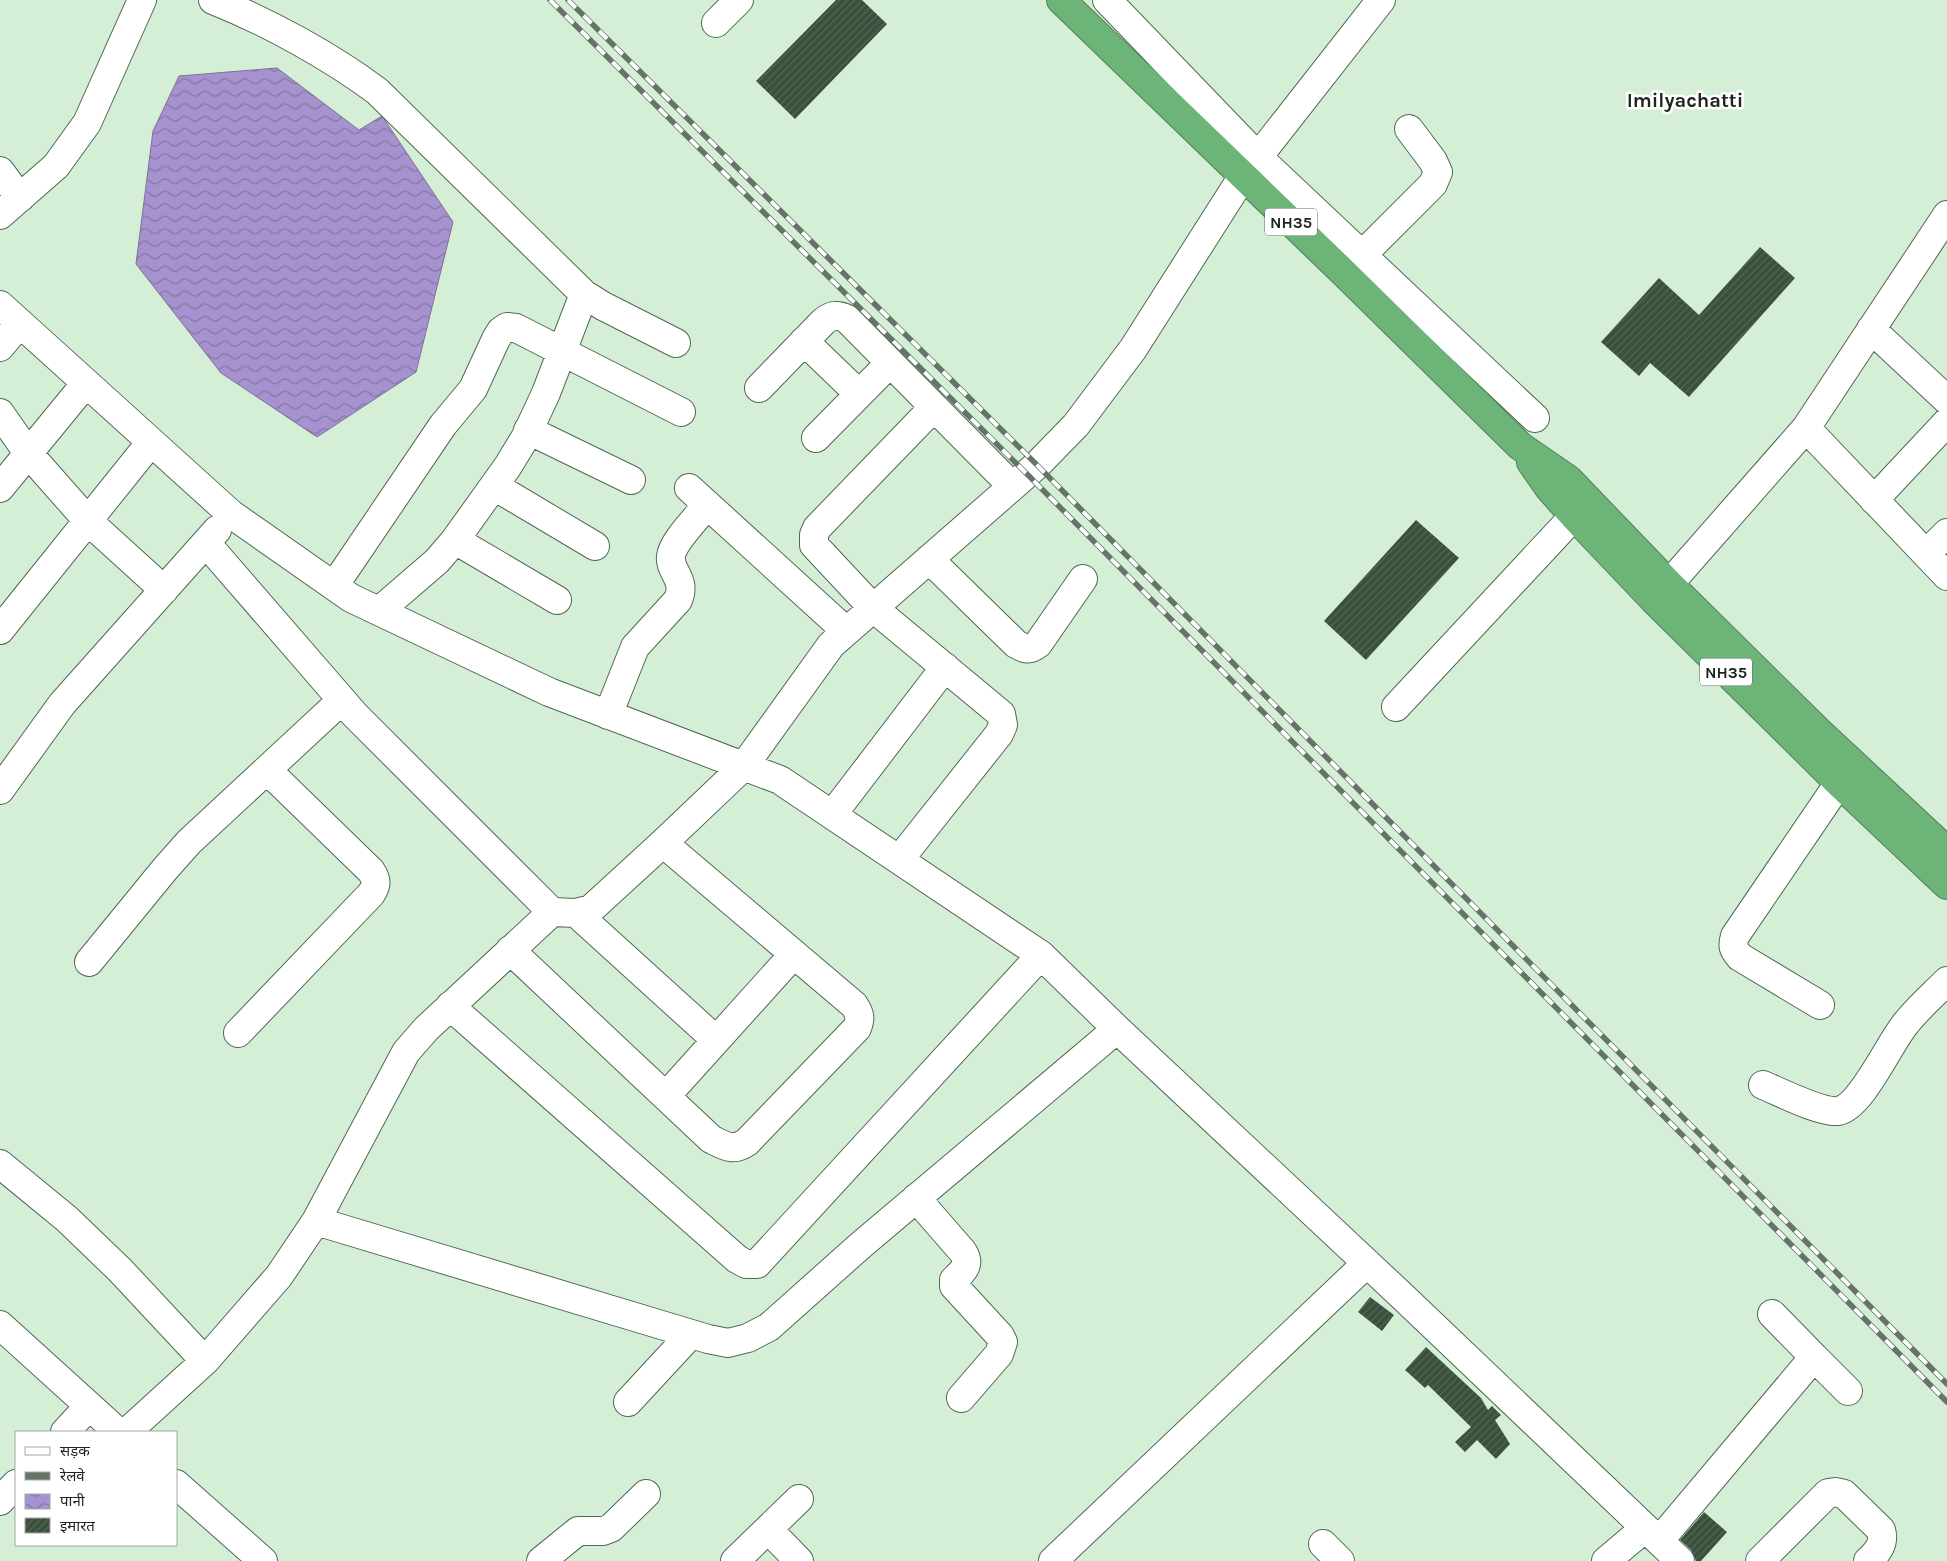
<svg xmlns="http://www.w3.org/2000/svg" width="1947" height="1561" font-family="Karla,'Noto Sans Devanagari',sans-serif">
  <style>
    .water { fill: url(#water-waves); stroke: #7d7199 }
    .building { fill: url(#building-hatch) }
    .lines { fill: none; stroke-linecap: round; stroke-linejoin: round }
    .minor-casing { stroke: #516853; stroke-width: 30 }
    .highway-casing { stroke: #518258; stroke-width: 30 }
    .minor { stroke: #fff; stroke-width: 28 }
    .highway { stroke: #6db478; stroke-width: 28 }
    .rail-casing { stroke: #647466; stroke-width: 5.5 }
    .rail { stroke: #fff; stroke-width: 4; stroke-dasharray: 11; stroke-linecap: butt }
    .labels { text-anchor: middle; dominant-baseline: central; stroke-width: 5; stroke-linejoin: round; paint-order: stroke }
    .shield { fill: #fff; stroke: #606661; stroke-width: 1 }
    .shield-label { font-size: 16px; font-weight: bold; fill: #1c251d }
    .quarter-label { font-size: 20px; font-weight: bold; fill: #1c251d; stroke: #fff }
  </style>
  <defs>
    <pattern id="water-waves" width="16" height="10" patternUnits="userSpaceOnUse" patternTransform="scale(1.25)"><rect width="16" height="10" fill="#a692ce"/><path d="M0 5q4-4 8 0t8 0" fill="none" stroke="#8677a7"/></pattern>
    <pattern id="building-hatch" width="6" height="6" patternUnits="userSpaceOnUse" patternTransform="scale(1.25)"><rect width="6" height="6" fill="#3a503c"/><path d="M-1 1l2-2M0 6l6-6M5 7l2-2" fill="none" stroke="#546655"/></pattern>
  </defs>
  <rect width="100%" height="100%" fill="#d5efd7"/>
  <path class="water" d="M277,68L359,130L382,116L453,222L416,372L317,437L221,373L136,264L153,131L179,76Z"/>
  <path class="building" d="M836,0H862L887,24L795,119L756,81Z
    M1760,247L1795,278L1689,397L1650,363L1639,376L1601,342L1659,278L1699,315Z
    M1416,520L1459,558L1366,660L1324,621Z
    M1370,1297L1394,1315L1382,1331L1358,1312Z
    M1426,1347L1481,1398L1488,1410L1492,1406L1501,1415L1495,1420L1510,1444L1496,1459L1477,1440L1465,1452L1455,1442L1471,1427L1428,1385L1425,1388L1405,1370Z
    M1704,1512L1727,1532L1701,1561H1696L1691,1550L1680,1540Z"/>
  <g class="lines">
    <g class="minor-casing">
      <path id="minor" d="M213,0C268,22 330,56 377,91L584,294L603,306L676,343
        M1107,0L1258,157L1535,418
        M716,23L739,0
        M0,171L20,198
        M0,215L56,166L87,123L142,0
        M1349,268L1433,184L1438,172L1433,161L1409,129
        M0,305L231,514L351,598L549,692L780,780L1041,955L1117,1029L1401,1295L1680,1561
        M1871,329L1947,400
        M804,341L859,394
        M0,347L20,323
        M759,388L823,322C831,315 837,314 847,319L1012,486
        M0,413L28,453L88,521L164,590
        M1806,428L1947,576
        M528,430L631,480
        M816,438L890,363
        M494,486L595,546
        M0,488L86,383
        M689,488L846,631
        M1874,500L1947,422
        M455,540L557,600
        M1926,554L1947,533
        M929,559L1016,644C1025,649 1029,651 1038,644L1083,579
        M1669,584L1806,428L1947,215
        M334,586L443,425L473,389L496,339L501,331L507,327L516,328L681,412
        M379,611L437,561L455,540L508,466L525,438L546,393L584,294
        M0,630L151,442
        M1396,707L1574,516
        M608,715L635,647L678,600C687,579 669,572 671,556C673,541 698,517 707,505
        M0,790L62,704L217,530
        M832,815L945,667
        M899,860L999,734L1003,725L1001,714L872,607L814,545V535L817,528L934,407
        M552,912L576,913L591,909L663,843L744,766L831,645L1037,465L1076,425L1133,349L1243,176L1381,0
        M576,913L716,1040
        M510,950L711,1139C725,1146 733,1152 747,1142L857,1028C861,1018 860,1014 854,1005L663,843
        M89,962L165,869L189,842L342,700
        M1820,1005L1740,957C1733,949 1732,946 1735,936L1839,783
        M450,1006L737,1259L746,1264H757L1041,955
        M238,1033L371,894C377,885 377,880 371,871L267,770
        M1763,1085C1780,1092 1821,1113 1838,1111C1862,1107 1890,1041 1907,1022C1919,1007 1933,995 1947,981
        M666,1096L794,954
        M0,1164L67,1219L120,1270L205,1361
        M916,1198L963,1252C971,1265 963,1271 954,1280V1286L1000,1336L1003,1342L999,1354L961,1398
        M316,1221L708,1339L728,1343L748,1338L769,1327L861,1245L1117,1029
        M0,1325L118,1432
        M1814,1357L1848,1391
        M628,1402L691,1334
        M65,1432L89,1406
        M127,1432L205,1361L279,1276L316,1221L406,1052L426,1029L552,912L355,715L206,543
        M176,1484L263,1561
        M0,1501L16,1484
        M768,1529L799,1561
        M1659,1541L1814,1357L1772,1314
        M1323,1544L1340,1561
        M541,1561L578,1531H603L611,1528L646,1494
        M735,1561L799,1499
        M1053,1561L1367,1263
        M1606,1561L1645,1528
        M1760,1561L1828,1493L1835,1492L1844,1494L1881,1530C1885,1543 1878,1552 1868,1561"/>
    </g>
    <g class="highway-casing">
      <path id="highway" d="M1061,0L1344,273L1520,446L1568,479L1669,584L1818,731L1947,851
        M1531,462L1549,488L1574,516L1654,600L1839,783L1947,885"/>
    </g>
    <use href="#minor" class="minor"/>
    <use href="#highway" class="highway"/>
    <g class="rail-casing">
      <path id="rail" d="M550,0L1027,474L1947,1402
        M568,0L1037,465L1947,1384"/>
    </g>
    <use href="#rail" class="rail"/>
  </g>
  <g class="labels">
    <g class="shield">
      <rect x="1265" y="208.5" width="52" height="27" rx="4"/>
      <rect x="1700" y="658.5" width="52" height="27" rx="4"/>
    </g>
    <g class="shield-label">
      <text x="1291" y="222">NH35</text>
      <text x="1726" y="672">NH35</text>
    </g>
    <g class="quarter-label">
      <text x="1685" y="100">Imilyachatti</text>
    </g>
  </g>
  <rect x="15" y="1431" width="162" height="115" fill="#ffffff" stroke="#a4a8a5"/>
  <rect x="25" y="1447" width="25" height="8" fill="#ffffff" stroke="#a4a8a5"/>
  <text x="60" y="1456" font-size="15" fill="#1c251d">सड़क</text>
  <rect x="25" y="1472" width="25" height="8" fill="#647466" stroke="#a4a8a5"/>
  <text x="60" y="1481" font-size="15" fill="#1c251d">रेलवे</text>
  <rect x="25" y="1494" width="25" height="15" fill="url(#water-waves)" stroke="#a4a8a5"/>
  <text x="60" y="1506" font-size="15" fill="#1c251d">पानी</text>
  <rect x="25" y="1518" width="25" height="15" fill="url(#building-hatch)" stroke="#a4a8a5"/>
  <text x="60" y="1531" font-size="15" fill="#1c251d">इमारत</text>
</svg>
